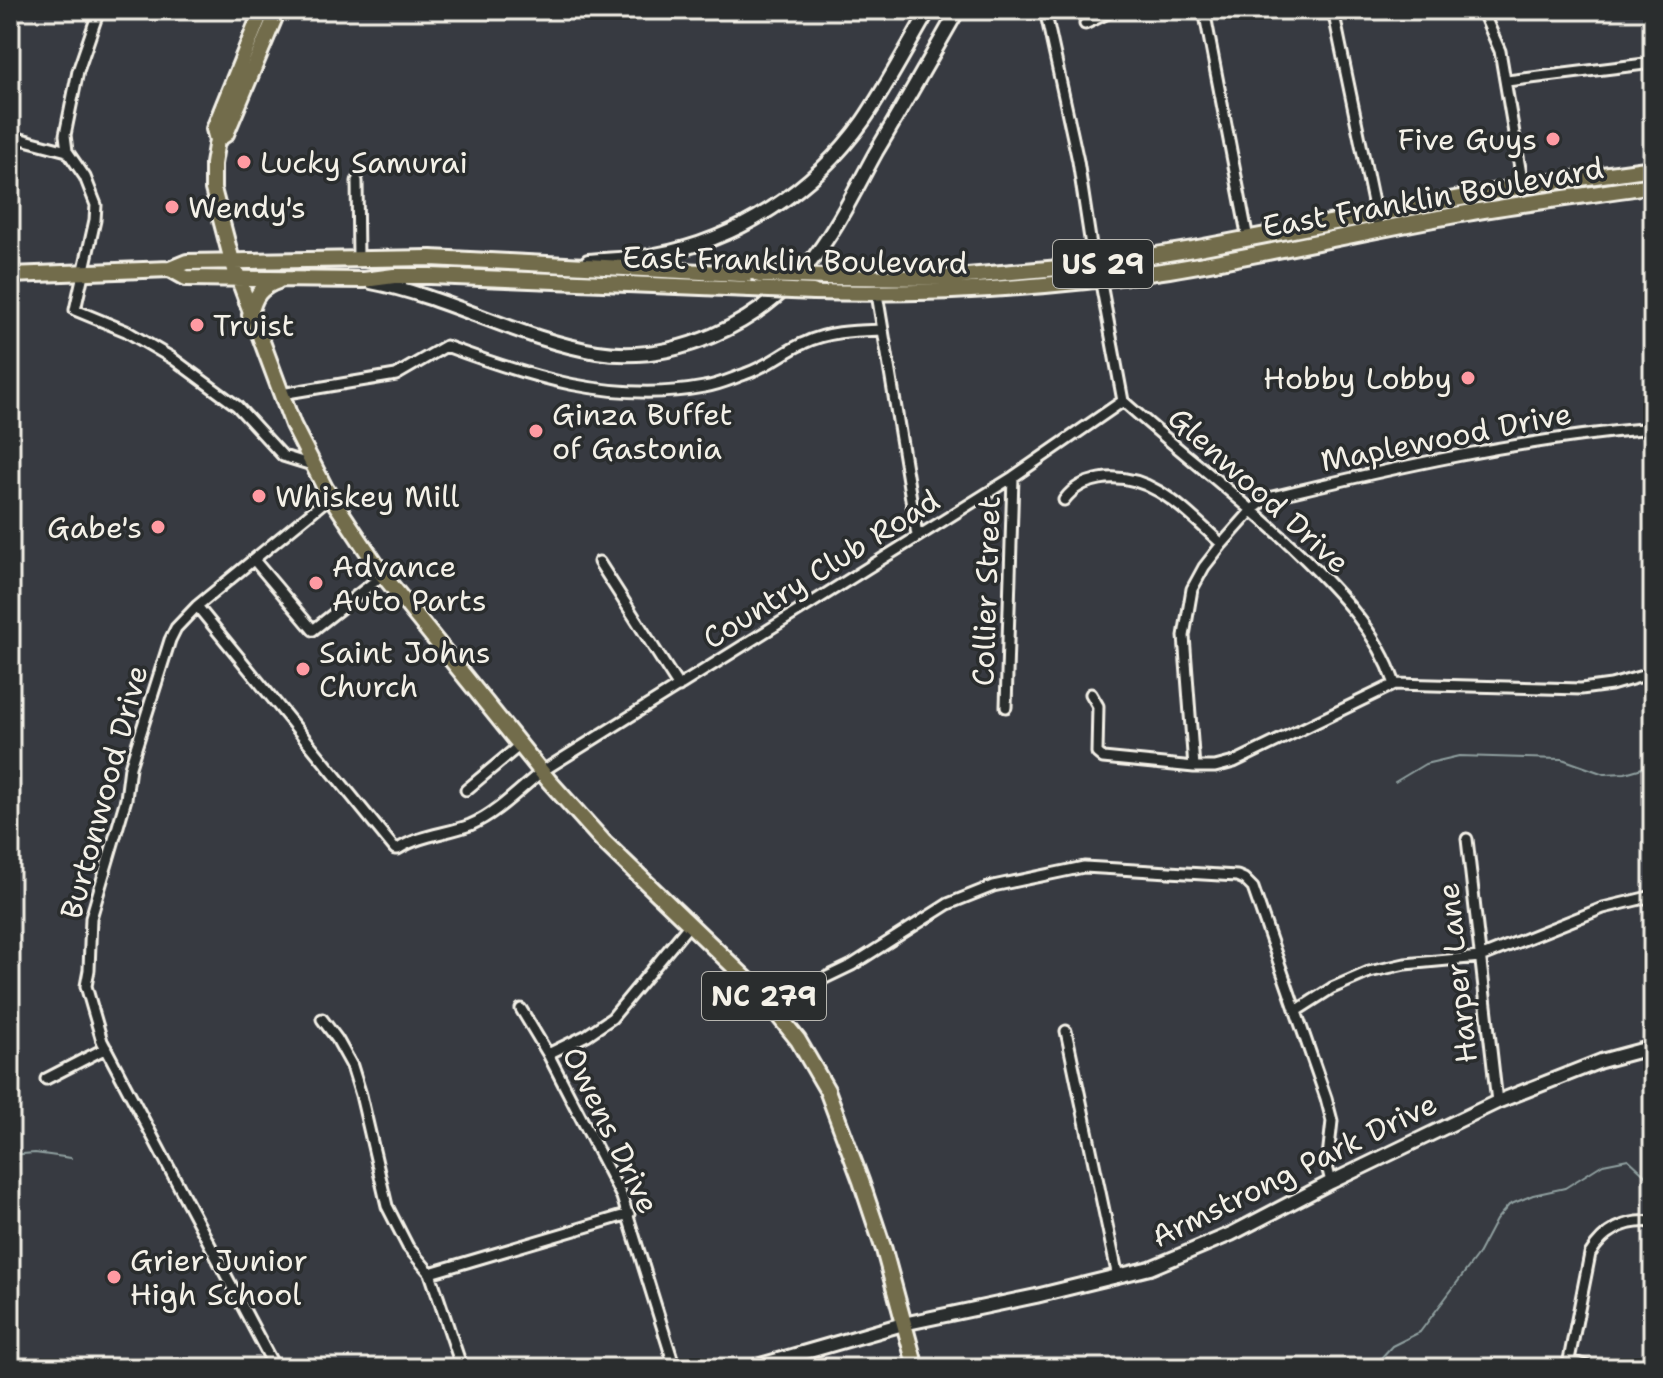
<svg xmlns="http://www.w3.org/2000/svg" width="1663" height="1378" font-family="'Shantell Sans',sans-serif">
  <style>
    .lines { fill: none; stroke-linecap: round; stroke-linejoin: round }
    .stream { stroke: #8f9f9f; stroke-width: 2 }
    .street-casing { stroke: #f4f1e8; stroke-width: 15 }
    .secondary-casing { stroke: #f4f1e8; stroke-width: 18 }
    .primary-casing { stroke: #f4f1e8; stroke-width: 20 }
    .street { stroke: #2a2d2e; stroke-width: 9 }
    .secondary { stroke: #2a2d2e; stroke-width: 12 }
    .primary { stroke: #726c4b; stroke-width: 14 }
    .primary-bridge-casing { stroke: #f4f1e8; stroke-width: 20; stroke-linecap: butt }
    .primary-bridge { stroke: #726c4b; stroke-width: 14 }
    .poi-dot { fill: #ff9aa2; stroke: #2a2d2e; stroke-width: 3 }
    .labels { text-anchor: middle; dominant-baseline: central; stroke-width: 7; stroke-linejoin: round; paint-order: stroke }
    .shield { fill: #2a2d2e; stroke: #b7b6b0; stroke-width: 2 }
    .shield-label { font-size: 28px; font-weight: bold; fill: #f4f1e8 }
    .poi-label { font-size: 30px; fill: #f4f1e8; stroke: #2a2d2e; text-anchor: start }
    .street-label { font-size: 30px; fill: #f4f1e8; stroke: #2a2d2e }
  </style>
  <rect width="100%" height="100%" fill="#373a41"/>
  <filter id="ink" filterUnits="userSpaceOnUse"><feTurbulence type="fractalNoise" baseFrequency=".0125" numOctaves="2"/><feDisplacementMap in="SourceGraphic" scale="16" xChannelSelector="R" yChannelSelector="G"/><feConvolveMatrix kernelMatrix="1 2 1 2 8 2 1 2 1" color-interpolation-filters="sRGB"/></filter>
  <g filter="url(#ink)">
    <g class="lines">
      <path class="stream" d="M1395,782L1425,764L1459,756L1562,759L1604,774L1625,773L1653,765
        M10,1155L35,1153L71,1158
        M1372,1368L1392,1346L1420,1332L1477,1256L1496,1220L1509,1205L1533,1195L1565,1188L1603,1164L1628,1159L1653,1182"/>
      <g class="street-casing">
        <path id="street" d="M99,10L78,71L65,135L67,151L85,177L96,205L95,220L75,310L126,331L172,358L237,406L283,456L312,465
          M244,10L260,15
          M1045,10L1078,161L1094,265L1100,278L1123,401
          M1204,10L1248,239
          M1333,10L1379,231
          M1482,10L1500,51L1523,186
          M1085,24L1114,10
          M1507,81L1653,63
          M10,136L67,151
          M357,181L358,257
          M877,294L917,535
          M281,394L396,375L446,346C529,377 614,404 704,387C718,385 731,379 745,374C767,367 783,352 804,343C829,331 856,331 883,330
          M1123,401C1181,453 1243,499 1299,553C1338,591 1377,631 1395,684L1581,689L1611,685L1653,673
          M1064,500C1074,487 1084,482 1100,479C1151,470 1188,514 1222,544
          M254,560L313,630L383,575
          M599,562L679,687
          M197,606L395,849H398C420,835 446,834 470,825C496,814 519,790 541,772L1013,477L1123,401
          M1091,694L1098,706L1097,753L1103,758L1194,767H1215L1234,762L1395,684
          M1006,707L1013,477
          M1194,767L1184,636L1192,589L1204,567L1222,544L1253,509L1268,498C1396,467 1521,439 1653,428
          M466,790L520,745
          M1467,839L1497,1102
          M771,1004L852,965L948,904L993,886L1084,867L1237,876L1244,879L1253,888L1326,1098L1332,1121L1327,1166L1331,1182
          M521,1009L548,1054L622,1197L675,1368
          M1296,1011L1332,988L1369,972L1405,964L1480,957L1603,908L1653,896
          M322,1019L337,1039L352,1066L361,1095L387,1206L408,1247L430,1273L462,1368
          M1066,1031L1118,1277
          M548,1054L587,1035L612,1018L690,924
          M46,1079L106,1048
          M430,1273L629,1214
          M1569,1360L1592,1368
          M275,1368L102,1041L86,986L89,970L91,918L126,799L130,767L170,640L176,628L197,606L330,497
          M1565,1368L1569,1360L1590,1254C1604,1231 1626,1219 1653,1222"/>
      </g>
      <g class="secondary-casing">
        <path id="secondary" d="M588,261C610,259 633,259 655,255C738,240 814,190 863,121C887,86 907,47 929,10
          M371,282C449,297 519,339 597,352C675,364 757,325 807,266C835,233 855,190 876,152C904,105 931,57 958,10
          M750,1368L903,1324L1036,1296L1150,1268L1231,1234L1331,1182L1497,1102L1601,1061L1653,1047"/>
      </g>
      <g class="primary-casing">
        <path id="primary" d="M262,10L214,129L217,140L213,164V189L232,261L293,425L325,488L383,575L549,781L603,841L757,989L798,1040L827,1090L861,1181L884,1250L916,1368
          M217,140L226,134L278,10
          M170,269L186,278L364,280L394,276H430L750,289
          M10,275L170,269L187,262L431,258L759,275
          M827,277L944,278L1094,265L1193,249L1523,186L1653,168
          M813,292C932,295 1052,288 1169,270C1269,254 1368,230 1467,213C1529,202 1591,195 1653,185
          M250,315C254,297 260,287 278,281"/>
      </g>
      <use href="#street" class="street"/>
      <use href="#secondary" class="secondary"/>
      <use href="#primary" class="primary"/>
      <g class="primary-bridge-casing">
        <path id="primary-bridge" d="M759,275L827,277
          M750,289L813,292"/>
      </g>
      <use href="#primary-bridge" class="primary-bridge"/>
    </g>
  </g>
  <g class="poi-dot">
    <circle cx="1553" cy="139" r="8"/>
    <circle cx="244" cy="162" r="8"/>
    <circle cx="172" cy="207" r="8"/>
    <circle cx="197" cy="325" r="8"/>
    <circle cx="1468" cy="378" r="8"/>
    <circle cx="536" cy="431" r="8"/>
    <circle cx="259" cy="496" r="8"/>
    <circle cx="158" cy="527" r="8"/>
    <circle cx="316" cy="583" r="8"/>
    <circle cx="303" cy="669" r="8"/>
    <circle cx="114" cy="1277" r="8"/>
  </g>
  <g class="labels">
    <g class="shield">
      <rect x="1053" y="240" width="100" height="48" rx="6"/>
      <rect x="702" y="972" width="124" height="48" rx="6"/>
    </g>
    <g class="shield-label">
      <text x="1103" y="264">US 29</text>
      <text x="764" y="996">NC 279</text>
    </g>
    <g class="poi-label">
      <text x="1537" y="139" text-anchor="end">Five Guys</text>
      <text x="260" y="162">Lucky Samurai</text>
      <text x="188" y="207">Wendy's</text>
      <text x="213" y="325">Truist</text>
      <text x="1452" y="378" text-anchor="end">Hobby Lobby</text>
      <text x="552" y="414">Ginza Buffet<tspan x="552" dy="34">of Gastonia</tspan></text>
      <text x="275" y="496">Whiskey Mill</text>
      <text x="142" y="527" text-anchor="end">Gabe's</text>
      <text x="332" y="566">Advance<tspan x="332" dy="34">Auto Parts</tspan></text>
      <text x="319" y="652">Saint Johns<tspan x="319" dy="34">Church</tspan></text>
      <text x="130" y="1260">Grier Junior<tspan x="130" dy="34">High School</tspan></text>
    </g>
    <g class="street-label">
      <text transform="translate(1433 197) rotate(-10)">East Franklin Boulevard</text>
      <text transform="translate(795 260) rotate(1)">East Franklin Boulevard</text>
      <text transform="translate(1446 437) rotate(-11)">Maplewood Drive</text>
      <text transform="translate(1259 490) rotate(42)">Glenwood Drive</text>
      <text transform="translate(821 569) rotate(-32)">Country Club Road</text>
      <text transform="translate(986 591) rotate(-88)">Collier Street</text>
      <text transform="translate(104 792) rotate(-75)">Burtonwood Drive</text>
      <text transform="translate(1457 973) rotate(-96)">Harper Lane</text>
      <text transform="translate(611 1130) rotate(64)">Owens Drive</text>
      <text transform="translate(1294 1170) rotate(-26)">Armstrong Park Drive</text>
    </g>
  </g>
  <rect width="1663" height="1378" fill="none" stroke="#2a2d2e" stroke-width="40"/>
  <rect x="20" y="20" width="1623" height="1338" fill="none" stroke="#f4f1e8" stroke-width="3" filter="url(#ink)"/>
</svg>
